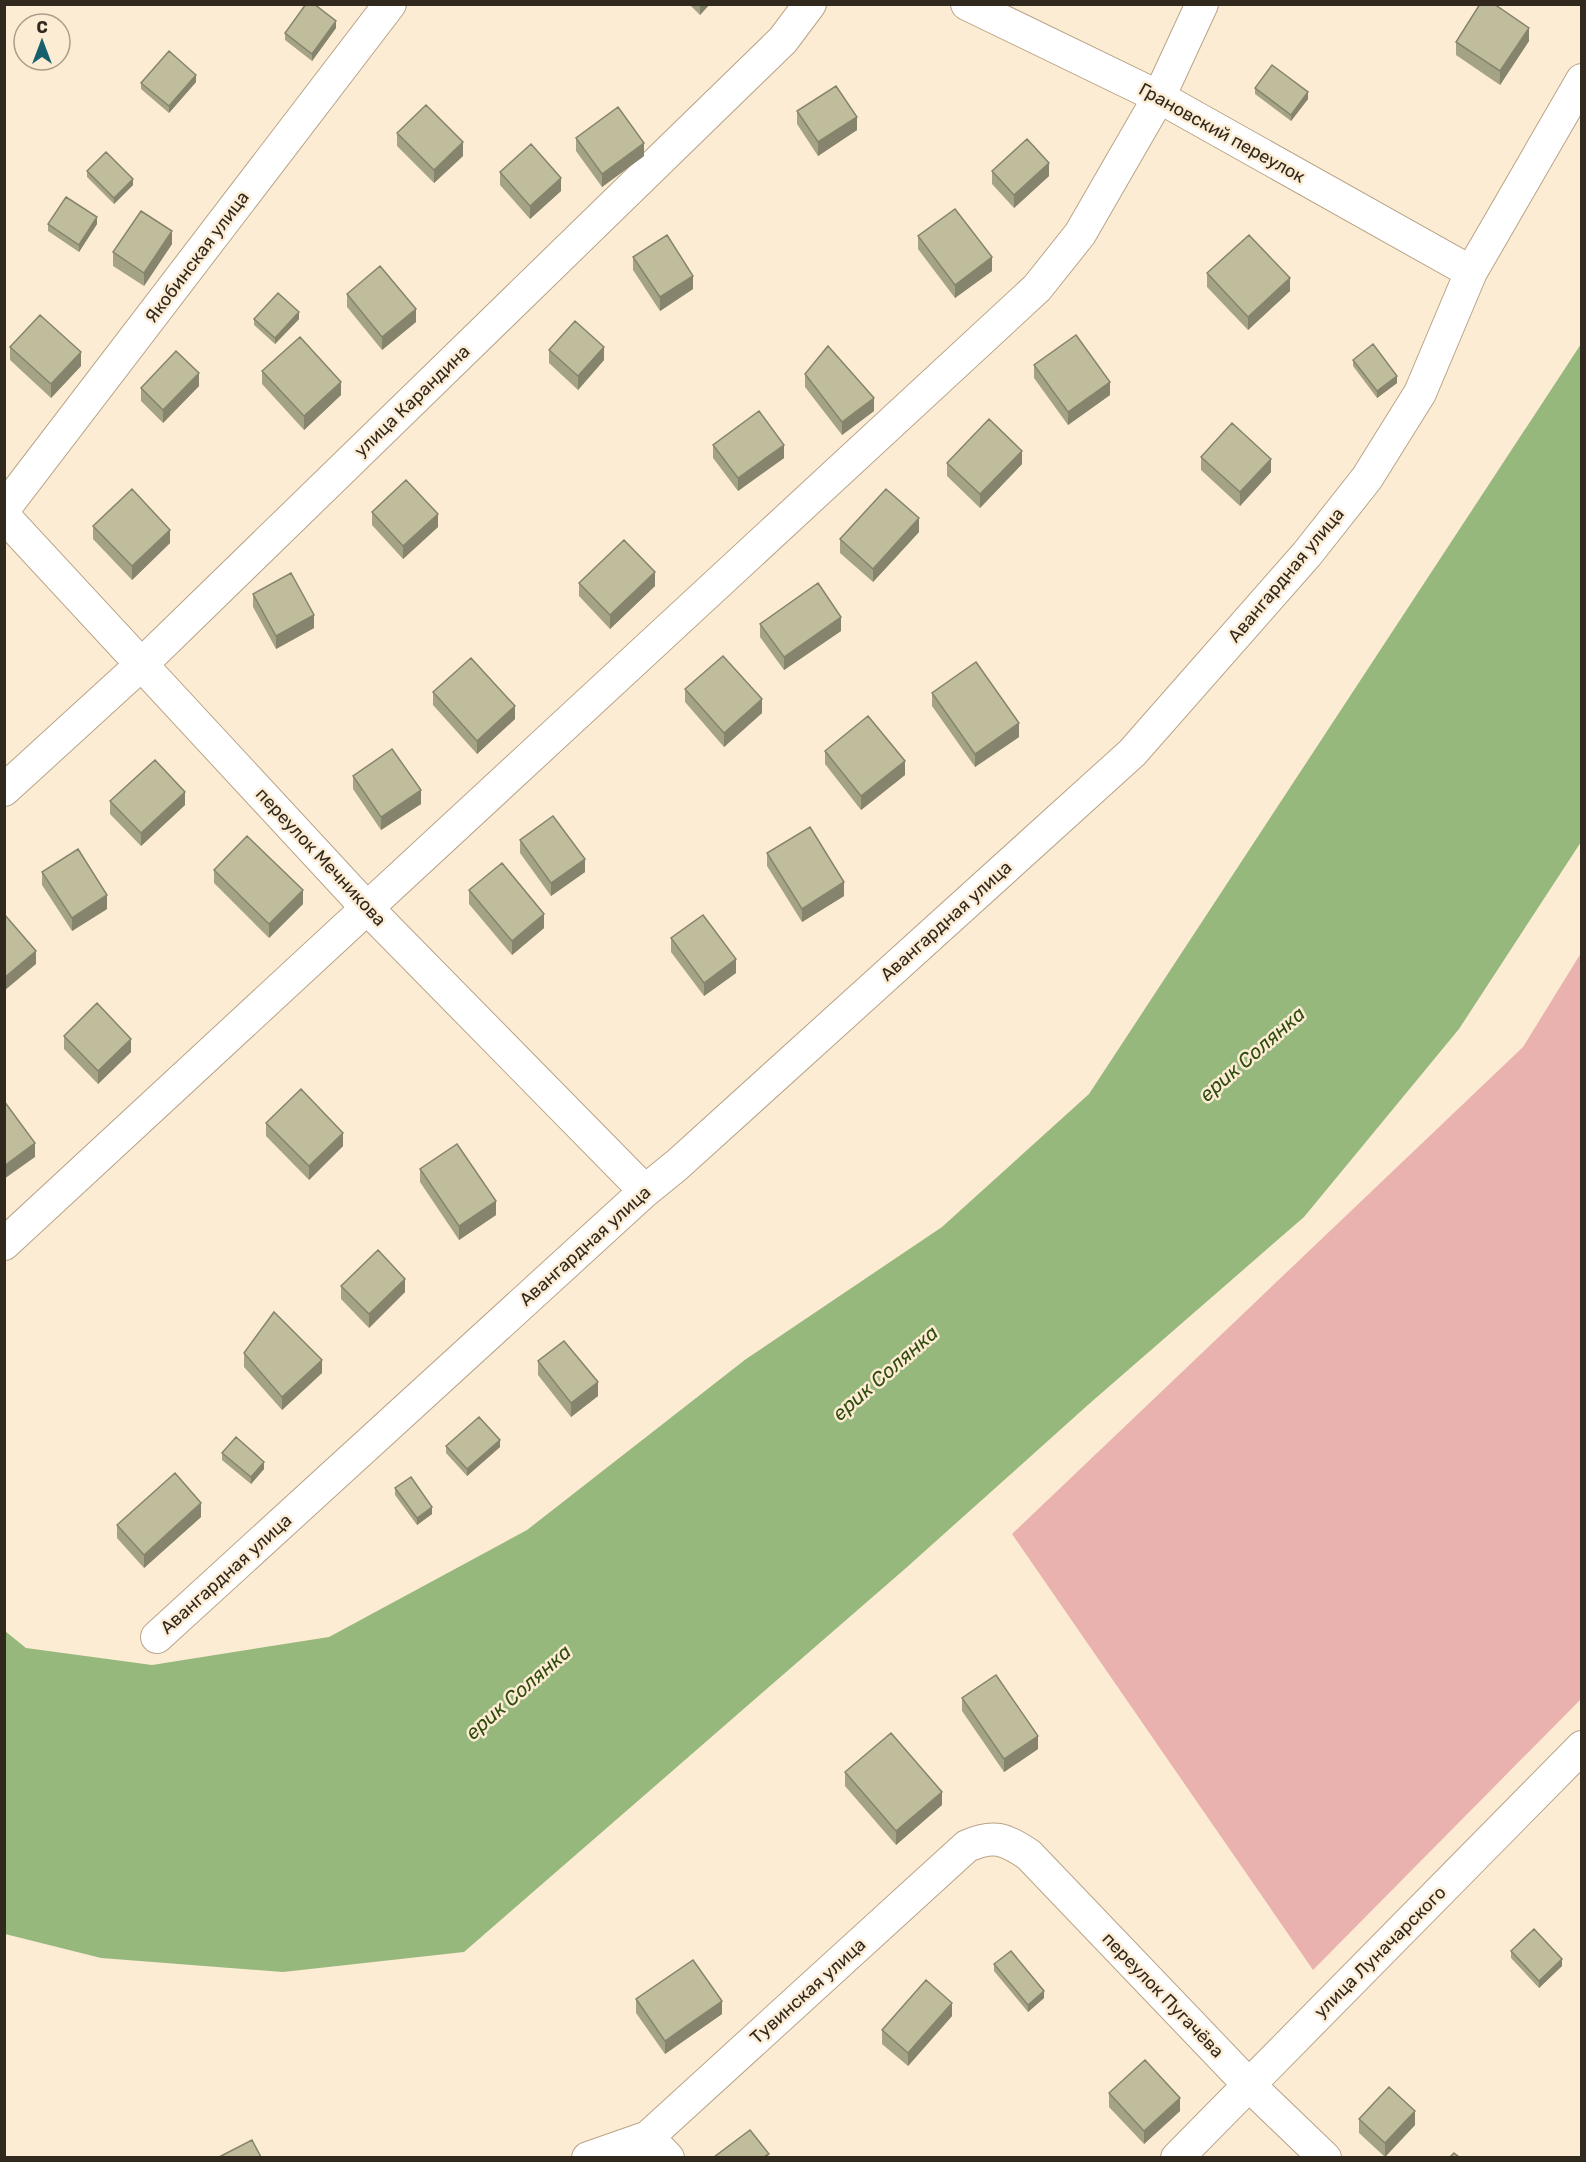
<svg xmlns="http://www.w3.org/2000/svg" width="1586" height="2162" font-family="Rubik,sans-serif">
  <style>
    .green { fill: #eab2af }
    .water { fill: #97b87c }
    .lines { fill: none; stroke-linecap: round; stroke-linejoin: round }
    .minor-casing { stroke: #b8a488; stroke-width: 34 }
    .minor { stroke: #fff; stroke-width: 32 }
    .wall { fill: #a4a386 }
    .shaded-wall { fill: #86846d }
    .building { fill: #bfbd9c; stroke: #86846d; stroke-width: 1.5 }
    .labels { text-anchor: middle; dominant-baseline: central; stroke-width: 5; stroke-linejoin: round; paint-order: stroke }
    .street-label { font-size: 18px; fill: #31291e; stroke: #fdecd4 }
    .water-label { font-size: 20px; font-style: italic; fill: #2f4c0d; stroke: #fdecd4 }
  </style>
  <rect width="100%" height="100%" fill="#fdecd4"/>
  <path class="green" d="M1581,953V1699L1313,1970L1012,1534L1523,1047Z"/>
  <path class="water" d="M1581,344V842L1459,1029L1304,1217L1089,1404L906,1568L464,1952L283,1972L101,1958L5,1934V1631L26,1648L152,1665L329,1637L527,1530L746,1359L942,1227L1089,1094Z"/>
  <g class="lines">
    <g class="minor-casing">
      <path id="minor" d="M967,4L1159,97L1471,272
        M4,509L390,4
        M4,516L366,907L645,1191
        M4,790L143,663L783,40L810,4
        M4,1244L1037,288L1080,234L1159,97L1202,4
        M157,1637L645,1191L677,1165L1132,753L1307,554L1367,478L1420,393L1471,272L1582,80
        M588,2158L648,2137L668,2158
        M625,2158L967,1846C994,1834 1006,1839 1029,1855L1249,2085L1325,2158
        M1177,2158L1582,1747"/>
    </g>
    <use href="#minor" class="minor"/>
  </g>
  <path class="wall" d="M689,4H710L700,15Z
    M336,28L312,61L285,40V33Z
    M1529,41L1500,85L1456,55V42Z
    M196,82L169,113L141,89V83Z
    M1255,88L1308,99L1291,121L1255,94Z
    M797,111L857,130L818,156L797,124Z
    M397,133L463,156L434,183L397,146Z
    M576,138L644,156L602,187L576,151Z
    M87,171L133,185L114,204L87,177Z
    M992,171L1049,176L1014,208L992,184Z
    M500,172L561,191L530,219L500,185Z
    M48,224H97L79,252L48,231Z
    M918,236L992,271L955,298L918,249Z
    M172,244L144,286L113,266V252Z
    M633,257L693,289L660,311L633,270Z
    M1207,273L1290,291L1248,330L1207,287Z
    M347,294L416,322L382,350L347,307Z
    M254,319H299L275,344L254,325Z
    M10,347L81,366L51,398L10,360Z
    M549,350L604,360L578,390L549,363Z
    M1353,360L1397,383L1377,398L1353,366Z
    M1034,365L1110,395L1068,425L1034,378Z
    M262,371L341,395L304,430L262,384Z
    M805,374L874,411L842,435L805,387Z
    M199,386L163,423L141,401V388Z
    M713,445L784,458L738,491L713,458Z
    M1201,457L1271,472L1240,506L1201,470Z
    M947,463L1022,464L980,508L947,476Z
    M372,512L438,527L403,559L372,525Z
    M93,526L170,543L132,580L93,539Z
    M919,532L873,582L840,553V539Z
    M579,583L655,586L610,629L579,596Z
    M253,594L314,628L276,649L253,607Z
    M760,624L841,631L784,670L760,637Z
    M685,689L762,713L724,747L685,702Z
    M433,692L515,719L477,754L433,705Z
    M932,693L1019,737L975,767L932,706Z
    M825,751L905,775L861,810L825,764Z
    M353,776L421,804L381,830L353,789Z
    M110,801L185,805L141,846L110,814Z
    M520,840L585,872L551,896L520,853Z
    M767,853L844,896L802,922L767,866Z
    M214,870L303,904L269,938L214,883Z
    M42,872L107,909L72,931L42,885Z
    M469,890L544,928L512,955L469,904Z
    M671,938L736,973L704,996L671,952Z
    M64,1036L131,1052L98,1084L64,1049Z
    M266,1123L343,1146L309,1180L266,1136Z
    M420,1169L496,1215L459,1240L420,1182Z
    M341,1286L405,1292L369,1328L341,1299Z
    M244,1353L322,1373L282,1410L244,1367Z
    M538,1361L598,1396L571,1417L538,1375Z
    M446,1446L500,1447L467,1476L446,1453Z
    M222,1453L264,1469L251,1484L222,1460Z
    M395,1488L432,1514L417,1525L395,1495Z
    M201,1517L144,1568L117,1538V1525Z
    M962,1698L1038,1749L1004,1772L962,1711Z
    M845,1772L942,1805L896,1845L845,1786Z
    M1511,1951L1562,1966L1539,1988L1511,1958Z
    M994,1964L1044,1998L1028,2012L994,1971Z
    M636,1999L722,2014L665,2054L636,2013Z
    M952,2016L908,2066L882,2044V2030Z
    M1109,2093L1180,2111L1144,2144L1109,2107Z
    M1359,2119L1415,2125L1385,2157L1359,2133Z"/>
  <path class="shaded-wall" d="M700,4H710L700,15Z
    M336,21V28L312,61V54Z
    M1529,28V41L1500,85V71Z
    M196,75V82L169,113V106Z
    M1308,92V99L1291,121V115Z
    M857,117V130L818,156V142Z
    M463,142V156L434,183V170Z
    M644,143V156L602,187V174Z
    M1049,163V176L1014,208V195Z
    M561,178V191L530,219V206Z
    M133,179V185L114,204V198Z
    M97,217V224L79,252V245Z
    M172,231V244L144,286V273Z
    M992,257V271L955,298V285Z
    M693,276V289L660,311V297Z
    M1290,278V291L1248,330V317Z
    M416,309V322L382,350V337Z
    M299,312V319L275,344V338Z
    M604,347V360L578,390V376Z
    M81,352V366L51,398V384Z
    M199,373V386L163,423V410Z
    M1397,376V383L1377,398V391Z
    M341,382V395L304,430V416Z
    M1110,382V395L1068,425V412Z
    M874,398V411L842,435V422Z
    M784,445V458L738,491V478Z
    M1022,451V464L980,508V494Z
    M1271,459V472L1240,506V492Z
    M438,514V527L403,559V546Z
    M919,518V532L873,582V569Z
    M170,530V543L132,580V566Z
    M655,572V586L610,629V615Z
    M314,615V628L276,649V636Z
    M841,617V631L784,670V657Z
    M762,699V713L724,747V733Z
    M515,706V719L477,754V741Z
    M1019,723V737L975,767V754Z
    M905,761V775L861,810V796Z
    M421,790V804L381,830V817Z
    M185,792V805L141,846V833Z
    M585,859V872L551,896V883Z
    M844,882V896L802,922V909Z
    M303,890V904L269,938V924Z
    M107,895V909L72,931V918Z
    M544,914V928L512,955V941Z
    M36,951V964L4,991V978Z
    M736,959V973L704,996V983Z
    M131,1039V1052L98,1084V1071Z
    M343,1133V1146L309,1180V1166Z
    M35,1143V1157L4,1179V1166Z
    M496,1201V1215L459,1240V1226Z
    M405,1279V1292L369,1328V1314Z
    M322,1360V1373L282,1410V1397Z
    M598,1382V1396L571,1417V1403Z
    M500,1440V1447L467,1476V1469Z
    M264,1462V1469L251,1484V1477Z
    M201,1503V1517L144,1568V1555Z
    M432,1507V1514L417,1525V1518Z
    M1038,1736V1749L1004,1772V1759Z
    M942,1792V1805L896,1845V1831Z
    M1562,1959V1966L1539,1988V1981Z
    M1044,1991V1998L1028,2012V2005Z
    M722,2001V2014L665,2054V2041Z
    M952,2003V2016L908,2066V2053Z
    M1180,2098V2111L1144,2144V2131Z
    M1415,2111V2125L1385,2157V2143Z"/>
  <path class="building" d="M306,4H314L336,21L312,54L285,33Z
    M1480,4H1494L1529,28L1500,71L1456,42Z
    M169,51L196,75L169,106L141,83Z
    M1272,65L1308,92L1291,115L1255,88Z
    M836,86L857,117L818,142L797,111Z
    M426,105L463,142L434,170L397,133Z
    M618,107L644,143L602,174L576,138Z
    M1027,139L1049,163L1014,195L992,171Z
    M531,144L561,178L530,206L500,172Z
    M106,152L133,179L114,198L87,171Z
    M66,197L97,217L79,245L48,224Z
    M955,209L992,257L955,285L918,236Z
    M141,211L172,231L144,273L113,252Z
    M667,235L693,276L660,297L633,257Z
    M1249,235L1290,278L1248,317L1207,273Z
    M380,266L416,309L382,337L347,294Z
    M278,293L299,312L275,338L254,319Z
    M40,315L81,352L51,384L10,347Z
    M575,321L604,347L578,376L549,350Z
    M1076,335L1110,382L1068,412L1034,365Z
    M300,337L341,382L304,416L262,371Z
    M1373,344L1397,376L1377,391L1353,360Z
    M828,346L874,398L842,422L805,374Z
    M176,351L199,373L163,410L141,388Z
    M759,411L784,445L738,478L713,445Z
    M989,419L1022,451L980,494L947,463Z
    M1232,423L1271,459L1240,492L1201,457Z
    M406,480L438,514L403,546L372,512Z
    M132,489L170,530L132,566L93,526Z
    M886,489L919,518L873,569L840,539Z
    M624,540L655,572L610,615L579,583Z
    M291,573L314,615L276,636L253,594Z
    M818,583L841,617L784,657L760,624Z
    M723,656L762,699L724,733L685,689Z
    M471,658L515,706L477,741L433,692Z
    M976,662L1019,723L975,754L932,693Z
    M868,716L905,761L861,796L825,751Z
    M392,749L421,790L381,817L353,776Z
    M155,760L185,792L141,833L110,801Z
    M553,816L585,859L551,883L520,840Z
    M810,827L844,882L802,909L767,853Z
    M247,836L303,890L269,924L214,870Z
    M78,849L107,895L72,918L42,872Z
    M502,863L544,914L512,941L469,890Z
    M4,914L36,951L4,978Z
    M703,915L736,959L704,983L671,938Z
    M97,1003L131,1039L98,1071L64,1036Z
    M301,1089L343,1133L309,1166L266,1123Z
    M4,1101L35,1143L4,1166Z
    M457,1144L496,1201L459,1226L420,1169Z
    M378,1250L405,1279L369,1314L341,1286Z
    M274,1312L322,1360L282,1397L244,1353Z
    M564,1341L598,1382L571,1403L538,1361Z
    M479,1417L500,1440L467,1469L446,1446Z
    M236,1437L264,1462L251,1477L222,1453Z
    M175,1473L201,1503L144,1555L117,1525Z
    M411,1477L432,1507L417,1518L395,1488Z
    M996,1675L1038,1736L1004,1759L962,1698Z
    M891,1733L942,1792L896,1831L845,1772Z
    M1534,1929L1562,1959L1539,1981L1511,1951Z
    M1011,1951L1044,1991L1028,2005L994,1964Z
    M693,1960L722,2001L665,2041L636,1999Z
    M926,1980L952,2003L908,2053L882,2030Z
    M1145,2060L1180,2098L1144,2131L1109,2093Z
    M1389,2087L1415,2111L1385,2143L1359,2119Z
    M750,2130L769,2154L764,2157H714Z
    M252,2140L261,2157H219Z
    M1454,2153L1459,2157H1450Z"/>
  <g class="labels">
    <g class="street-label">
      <text transform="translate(1222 133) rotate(29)">Грановский переулок</text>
      <text transform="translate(197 257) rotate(-53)">Якобинская улица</text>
      <text transform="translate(412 401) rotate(-44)">улица Карандина</text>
      <text transform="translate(1286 575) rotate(-50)">Авангардная улица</text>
      <text transform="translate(321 857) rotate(47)">переулок Мечникова</text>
      <text transform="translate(946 921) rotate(-42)">Авангардная улица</text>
      <text transform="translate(585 1246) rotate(-42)">Авангардная улица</text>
      <text transform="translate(226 1574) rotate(-42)">Авангардная улица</text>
      <text transform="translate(1380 1952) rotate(-45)">улица Луначарского</text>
      <text transform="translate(808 1991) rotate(-42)">Тувинская улица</text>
      <text transform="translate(1163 1995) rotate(46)">переулок Пугачёва</text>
    </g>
    <g class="water-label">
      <text transform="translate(1252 1054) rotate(-41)">ерик Солянка</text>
      <text transform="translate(885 1373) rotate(-41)">ерик Солянка</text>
      <text transform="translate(518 1692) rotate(-41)">ерик Солянка</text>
    </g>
  </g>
  <rect width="1586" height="2162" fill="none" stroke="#31291e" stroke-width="12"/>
  <g transform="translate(42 42)"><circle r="28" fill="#fdecd4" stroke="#ab9e8b" stroke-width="1.5"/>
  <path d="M0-4.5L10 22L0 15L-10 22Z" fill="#16606e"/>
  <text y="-9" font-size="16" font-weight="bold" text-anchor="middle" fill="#31291e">С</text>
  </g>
</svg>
